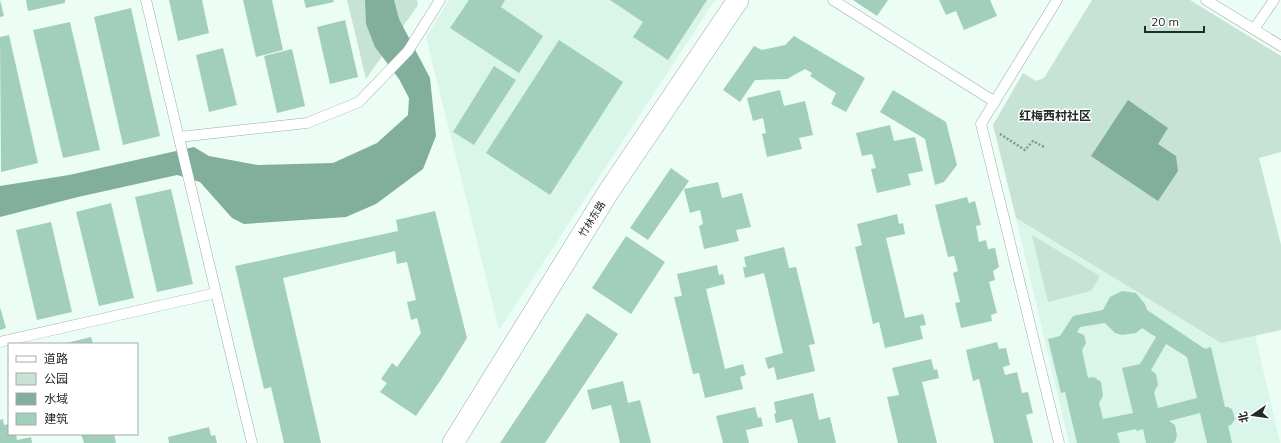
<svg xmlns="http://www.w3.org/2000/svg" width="1281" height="443" font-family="Mulish,'Noto Sans SC',sans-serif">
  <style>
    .built { fill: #daf5e9 }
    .green { fill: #c6e3d6 }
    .water { fill: #82ae9c }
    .building { fill: #a2cfbc; fill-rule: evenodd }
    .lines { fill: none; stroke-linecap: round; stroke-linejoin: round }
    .service-casing { stroke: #9cada6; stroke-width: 11 }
    .minor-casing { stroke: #9cada6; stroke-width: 22 }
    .path { stroke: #88958f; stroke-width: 2.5; stroke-dasharray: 2 2; stroke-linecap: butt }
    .service { stroke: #fff; stroke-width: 10 }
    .minor { stroke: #fff; stroke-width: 21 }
    .labels { text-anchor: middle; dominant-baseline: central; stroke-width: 3; stroke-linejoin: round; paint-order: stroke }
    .street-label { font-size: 10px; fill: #232a27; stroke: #fff }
    .quarter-label { font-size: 12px; font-weight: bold; fill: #232a27; stroke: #fff }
  </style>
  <rect width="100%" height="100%" fill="#ebfdf5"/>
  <path class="built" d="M449,0H715L499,330L426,37Z
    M1016,218L1221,343L1255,335L1280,443H1069Z"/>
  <path class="green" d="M347,0H417L418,5L366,79Z
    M1092,0H1190L1281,56V152L1259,158L1281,245V330L1221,343L1016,218L993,125L1023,73L1036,81L1044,78Z
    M1032,235L1100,276L1091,291L1048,302Z"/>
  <path class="water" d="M365,0H394L399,19L430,78L436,136L423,169L376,204L346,217L244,224L232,218L200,182L177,175L78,197L0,217V186L69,175L194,147L209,156L258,165L333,163L377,143L408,115L409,98L399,79L375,47L366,24Z
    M1128,100L1168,128L1158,144L1176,156L1178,171L1158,201L1091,156Z"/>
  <path class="building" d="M0,0L4,16L0,17Z
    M26,0H65V3L28,11Z
    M169,0H202L209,33L178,41Z
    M243,0H272L283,50L256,57Z
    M304,0H333L334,2L306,8Z
    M469,0H505L501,7L543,36L519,73L450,28Z
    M610,0H707L668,60L633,37L643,22Z
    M853,0H888L877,16Z
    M939,0H990L997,16L964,30L956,11L946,15Z
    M131,8L160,136L123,145L94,17Z
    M345,20L358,77L330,84L317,27Z
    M70,22L100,150L63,158L33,30Z
    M9,35L38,163L1,172L0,37Z
    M794,36L865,78L846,112L831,104L836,93L810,76L812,73L805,69L787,79L755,80L740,102L723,90L754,46L762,50L785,45Z
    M559,40L623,82L550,195L486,153Z
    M223,48L237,105L209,112L196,55Z
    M292,49L305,106L277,113L264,56Z
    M494,66L516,80L474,145L453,132Z
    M780,90L784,106L805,101L813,135L799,138L802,149L767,157L762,134L766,133L763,118L753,121L747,98Z
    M893,90L946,122L957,165L944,182L935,185L925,139L880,112Z
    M890,125L894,141L915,137L923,171L908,174L911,185L877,193L871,169L876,168L872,154L862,156L856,133Z
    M671,168L689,181L648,240L630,228Z
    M718,182L722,198L742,193L751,227L736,230L739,241L704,249L699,226L703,224L700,210L690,213L684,189Z
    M171,189L193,284L157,292L135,197Z
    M967,197L969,203L975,201L981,225L976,226L979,242L986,240L988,249L995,248L999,267L993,271L995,280L989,282L997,313L991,315L992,321L961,328L955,303L960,302L953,273L958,271L954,256L948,257L935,205Z
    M111,203L134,298L99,306L76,212Z
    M435,211L467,338L440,381L416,416L380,392L387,383L381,379L392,363L397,367L421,333L417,318L411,320L407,302L416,300L407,262L397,264L395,251L283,278L321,443H284L271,387L264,389L235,266L398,231L396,220Z
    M897,214L899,224L903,223L905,234L886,238L905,318L923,314L926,325L920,326L923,339L885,348L879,322L873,324L855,247L862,245L857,224Z
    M51,222L72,312L37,320L16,230Z
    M626,236L665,262L631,314L592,288Z
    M784,247L789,268L796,267L815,344L809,345L815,371L777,380L774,367L768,369L765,358L783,353L764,273L745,278L743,267H746L744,257Z
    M717,265L719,275L723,274L725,284L706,289L725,369L743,364L746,375L740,377L743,389L705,398L699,373L693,374L674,297L682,296L677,274Z
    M1122,291L1136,293L1145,304L1147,310L1205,349L1211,347L1225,407H1228L1232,409L1235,419L1231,425L1228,426L1232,443H1207L1200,413L1169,421L1175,425L1177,435L1175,442L1173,443H1146L1143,429L1137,431L1136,429L1117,433L1120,443H1077L1065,392L1061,393L1048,339L1060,336L1073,316L1103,310L1110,297ZM1105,323L1115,333L1122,335L1136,333L1142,328L1156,337L1140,364L1122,368L1133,413L1103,419L1099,403L1103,396L1101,382L1094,377L1088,378L1082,350L1086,343L1084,335L1077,332L1080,327ZM1166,344L1187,357L1197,398L1158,408L1154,392L1158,385L1156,374L1151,370Z
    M0,307L6,328L0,330Z
    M587,313L618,334L545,443H500Z
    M91,337L93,344H67V343Z
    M997,342L999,349L1006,348L1010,365L1003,367L1005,375L1017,372L1022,393L1028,392L1033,413L1026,415L1033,443H994L979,379L973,381L966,350Z
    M931,359L934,370L937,369L939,378L922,382L937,443H898L887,397L899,395L892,368Z
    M623,381L628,403L640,400L651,443H620L611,405L592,410L587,390Z
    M813,393L819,420L830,417L836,443H798L792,419L776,423L774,414L776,413L774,402Z
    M755,407L758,418L761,417L763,426L746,430L749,443H723L716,416Z
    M3,419L4,425L9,424V434H16L17,440L31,437L32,443H0V420Z
    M209,427L211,436L215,435L217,443H169L168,437Z
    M81,434H114L116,443H84Z"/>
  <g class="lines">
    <g class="service-casing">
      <path id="service" d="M146,0L252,443
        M833,0L995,102
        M1057,0L981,124L1059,443
        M1206,0L1281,46
        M1254,29L1274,0
        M179,137L307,123L359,102L408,51L440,0
        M0,342L216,293"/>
    </g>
    <g class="minor-casing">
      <path id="minor" d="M453,443L609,191L738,0"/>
    </g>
    <path class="path" d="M1000,134L1025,150L1033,141L1044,147"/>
    <use href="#service" class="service"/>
    <use href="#minor" class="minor"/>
  </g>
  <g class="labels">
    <g class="street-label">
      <text transform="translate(592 219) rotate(-58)">竹林东路</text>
    </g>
    <g class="quarter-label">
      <text x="1055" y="115">红梅西村社区</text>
    </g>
  </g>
  <rect x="8" y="343" width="130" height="92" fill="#ffffff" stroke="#a7aaa9"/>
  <rect x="16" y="356" width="20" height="6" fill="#ffffff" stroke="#a7aaa9"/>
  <text x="44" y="363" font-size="12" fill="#232a27">道路</text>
  <rect x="16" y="373" width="20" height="12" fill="#c6e3d6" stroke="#a7aaa9"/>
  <text x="44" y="383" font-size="12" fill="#232a27">公园</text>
  <rect x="16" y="393" width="20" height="12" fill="#82ae9c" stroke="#a7aaa9"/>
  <text x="44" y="403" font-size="12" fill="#232a27">水域</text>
  <rect x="16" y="413" width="20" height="12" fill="#a2cfbc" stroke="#a7aaa9"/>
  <text x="44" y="423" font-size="12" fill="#232a27">建筑</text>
  <g transform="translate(1253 415) rotate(257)" stroke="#ffffff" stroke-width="3" paint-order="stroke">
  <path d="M0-3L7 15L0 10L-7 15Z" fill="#232a27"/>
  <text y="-6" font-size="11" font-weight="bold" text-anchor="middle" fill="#232a27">北</text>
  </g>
  <path d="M1145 26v6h59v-6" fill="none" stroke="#232a27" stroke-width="2"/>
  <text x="1151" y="26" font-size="12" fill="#232a27" stroke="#ffffff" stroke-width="3" paint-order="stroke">20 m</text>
</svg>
